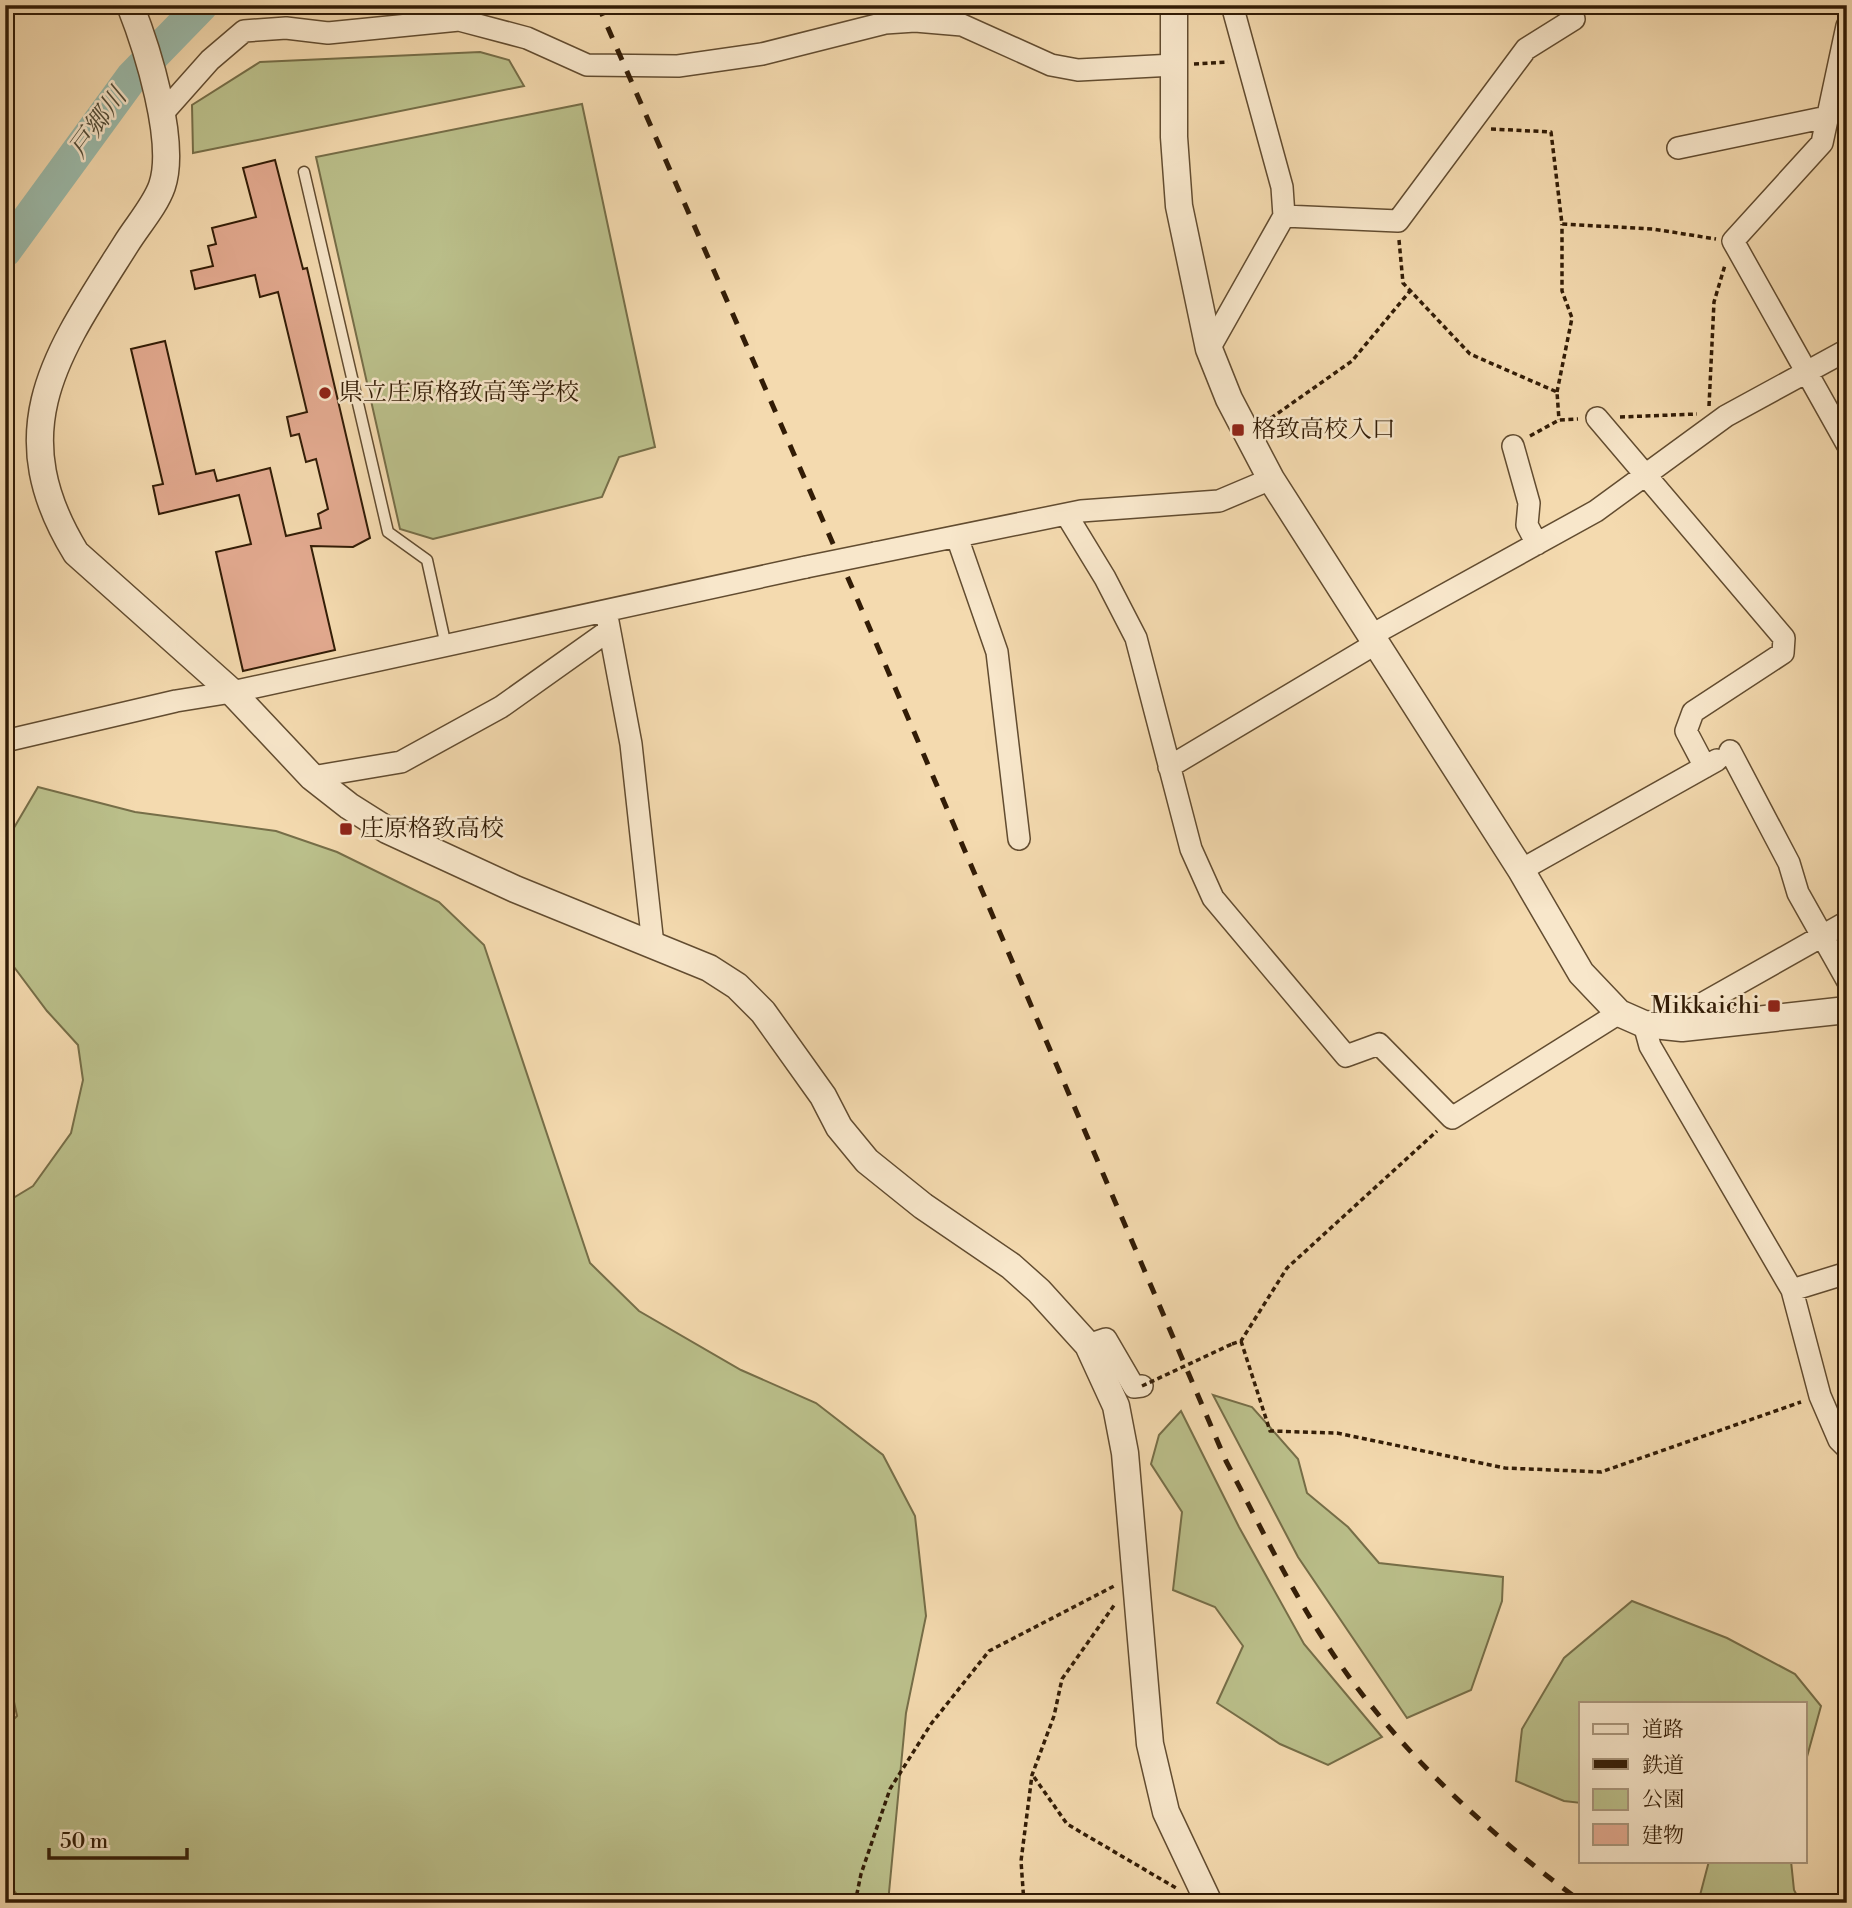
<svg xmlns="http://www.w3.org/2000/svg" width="1852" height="1908" font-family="'Libre Bodoni','Noto Serif JP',serif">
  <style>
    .green { fill: #bbc08b; stroke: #766e48; stroke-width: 2 }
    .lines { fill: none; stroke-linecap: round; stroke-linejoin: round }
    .river { stroke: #9cbbab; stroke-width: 33 }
    .building { fill: #e3aa90; stroke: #321c06; stroke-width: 2 }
    .service-casing { stroke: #624c30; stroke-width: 13 }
    .minor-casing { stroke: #624c30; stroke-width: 24 }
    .tertiary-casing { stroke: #624c30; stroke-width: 29 }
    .path { stroke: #321c06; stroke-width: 3.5; stroke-dasharray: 5 3.5; stroke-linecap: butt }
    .service { stroke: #f8e7cb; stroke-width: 10 }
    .minor { stroke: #f8e7cb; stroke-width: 21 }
    .tertiary { stroke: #f8e7cb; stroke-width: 26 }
    .rail { stroke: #321c06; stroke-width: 5; stroke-dasharray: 12 12; stroke-linecap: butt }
    .minor-bridge-casing { stroke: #624c30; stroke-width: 24; stroke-linecap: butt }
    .path-bridge { stroke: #321c06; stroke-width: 3.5; stroke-dasharray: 5 3.5; stroke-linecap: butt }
    .minor-bridge { stroke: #f8e7cb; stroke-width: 21 }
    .poi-dot { fill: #8f2418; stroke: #f8e7cb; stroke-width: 2.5 }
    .labels { text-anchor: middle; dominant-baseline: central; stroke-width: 5; stroke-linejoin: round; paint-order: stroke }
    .poi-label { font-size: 24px; fill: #321c06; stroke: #f8e7cb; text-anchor: start }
    .water-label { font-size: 26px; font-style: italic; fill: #524c38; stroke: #f8e7cb }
  </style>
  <rect width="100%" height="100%" fill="#f4daaf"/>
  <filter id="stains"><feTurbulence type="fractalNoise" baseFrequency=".00286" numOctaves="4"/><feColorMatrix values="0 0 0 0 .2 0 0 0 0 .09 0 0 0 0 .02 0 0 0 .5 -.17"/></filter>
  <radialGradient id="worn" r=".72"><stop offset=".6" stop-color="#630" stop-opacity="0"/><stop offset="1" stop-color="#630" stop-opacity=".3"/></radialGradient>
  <path class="green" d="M480,52L509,60L524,86L193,153L192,105L260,62Z
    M582,104L655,447L619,457L602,497L433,539L400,529L316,157Z
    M38,787L135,812L276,831L337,852L439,902L484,945L590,1263L639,1311L741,1370L816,1403L883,1455L915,1516L926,1616L906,1713L888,1903H23L5,1878V1728L17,1716L13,1697L5,1689V1203L33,1186L71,1133L83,1080L78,1045L47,1011L5,955V843Z
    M1213,1395L1252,1407L1298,1459L1307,1493L1348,1527L1379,1563L1503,1577L1502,1601L1471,1690L1407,1718L1298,1557Z
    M1181,1411L1239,1527L1304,1644L1382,1737L1328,1765L1280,1744L1217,1703L1243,1646L1215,1607L1173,1590L1182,1512L1151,1464L1159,1435Z
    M1632,1601L1727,1638L1795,1674L1821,1706L1805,1764V1703H1581V1803L1564,1801L1516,1781L1522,1729L1564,1658Z
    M1709,1861H1791L1794,1890L1801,1903H1698Z"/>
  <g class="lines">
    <path class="river" d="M5,251L132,77L202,5"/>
  </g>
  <path class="building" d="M275,160L303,269L307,268L370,538L353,547L311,546L335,650L243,671L216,552L251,544L239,495L159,514L153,486L163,484L131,349L165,341L196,474L214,470L217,481L270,468L286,536L321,528L318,514L328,509L316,459L306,462L299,434L291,436L287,417L307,412L278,292L260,297L255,275L195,289L191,271L213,266L208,246L216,244L212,228L256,217L243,168Z"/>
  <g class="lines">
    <g class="service-casing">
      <path id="service" d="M304,172L388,532L427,560L446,646"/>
    </g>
    <g class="minor-casing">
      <path id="minor" d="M1847,26L1822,143L1733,241L1847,444
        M162,114L210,60L244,31L286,28L328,33L459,20L527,38L587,65L678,66L762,54L885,23L915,21L962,25L1051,65L1078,70L1174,65
        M1678,148L1827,117
        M1284,216L1398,221L1526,49L1574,19
        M1209,349L1284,216L1282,187L1232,5
        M1597,418L1784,638L1783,653L1693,712L1686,731L1705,767
        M1513,446L1529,503L1527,525L1537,544
        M1066,514L1105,578L1136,638L1191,849L1213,898L1346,1056L1379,1044L1452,1118L1619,1013
        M957,537L997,652L1019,839
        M875,553L1081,511L1219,501L1271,479
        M606,611L631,744L653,945
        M1370,636L1596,511L1726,416L1847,350
        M5,741L176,701L232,692L806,567
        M1730,751L1789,863L1798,893L1847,980
        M1169,767L1375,644
        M312,777L401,762L501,707L608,631
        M1521,870L1717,760
        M1644,1024L1650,1046L1792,1290L1820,1396L1839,1440L1847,1448
        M1682,1028L1693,1009L1847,922
        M1792,1290L1847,1273
        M1088,1345L1106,1339L1134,1387L1142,1386"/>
    </g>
    <g class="tertiary-casing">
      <path id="tertiary" d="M130,5C147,48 177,142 162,186C155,206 137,226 126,244C57,353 0,429 76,553L232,692L312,777L349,806L387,830L515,889L709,968L737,986L763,1012L823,1096L839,1127L867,1161L923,1206L1011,1266L1039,1291L1088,1345L1116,1406L1125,1453L1150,1744L1166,1812L1209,1903
        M1174,5V137L1179,206L1209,349L1229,399L1271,479L1521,870L1581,973L1619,1013L1644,1024L1682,1028L1847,1010"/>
    </g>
    <path class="path" d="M1194,64L1228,62
      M1491,129L1551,132L1562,224L1653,229L1716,239
      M1399,240L1403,283L1470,354L1557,392L1559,420
      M1557,392L1572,318L1562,291V224
      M1709,406L1714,302L1725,265
      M1620,417L1697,414
      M1264,423L1352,361L1410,291
      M1530,436L1559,420L1578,419
      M1241,1341L1270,1431L1337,1433L1505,1468L1601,1472L1801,1402
      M1232,1344L1241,1341L1287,1268L1437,1131
      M1034,1777L1067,1824L1176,1888
      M855,1903L861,1874L890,1789L931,1724L989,1651L1116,1585
      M1024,1903L1021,1861L1032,1775L1054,1716L1062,1679L1115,1604"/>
    <use href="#service" class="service"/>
    <use href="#minor" class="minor"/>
    <use href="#tertiary" class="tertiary"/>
    <path class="rail" d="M598,5L858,601L1226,1461C1259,1524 1290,1588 1329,1648C1395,1748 1487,1833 1583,1903"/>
    <g class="minor-bridge-casing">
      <path id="minor-bridge" d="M806,567L875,553"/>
    </g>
    <path class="path-bridge" d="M1142,1386L1232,1344"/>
    <use href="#minor-bridge" class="minor-bridge"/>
  </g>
  <g class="poi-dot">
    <circle cx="325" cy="393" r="7"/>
    <rect x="1231" y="423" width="14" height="14" rx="3.5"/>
    <rect x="339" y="822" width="14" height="14" rx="3.5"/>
    <rect x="1767" y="999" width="14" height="14" rx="3.5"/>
  </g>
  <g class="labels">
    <g class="poi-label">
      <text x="339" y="393">県立庄原格致高等学校</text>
      <text x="1252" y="430">格致高校入口</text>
      <text x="360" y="829">庄原格致高校</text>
      <text x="1760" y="1006" text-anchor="end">Mikkaichi</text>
    </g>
    <g class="water-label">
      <text transform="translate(98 123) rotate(-54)">戸郷川</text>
    </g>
  </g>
  <rect width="1852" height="1908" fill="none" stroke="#f4daaf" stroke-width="28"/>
  <rect x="7" y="7" width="1838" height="1894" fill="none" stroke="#321c06" stroke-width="3.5"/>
  <rect x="14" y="14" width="1824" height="1880" fill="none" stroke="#321c06" stroke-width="2"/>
  <rect x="1579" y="1702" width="228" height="161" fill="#f8e7cb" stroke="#a9967c" stroke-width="2"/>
  <rect x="1593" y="1724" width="35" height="10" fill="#f8e7cb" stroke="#a9967c" stroke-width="2"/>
  <text x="1642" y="1736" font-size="21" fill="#321c06">道路</text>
  <rect x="1593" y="1759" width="35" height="10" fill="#321c06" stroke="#a9967c" stroke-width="2"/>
  <text x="1642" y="1772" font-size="21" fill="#321c06">鉄道</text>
  <rect x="1593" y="1789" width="35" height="21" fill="#bbc08b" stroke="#a9967c" stroke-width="2"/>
  <text x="1642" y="1806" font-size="21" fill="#321c06">公園</text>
  <rect x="1593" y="1824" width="35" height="21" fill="#e3aa90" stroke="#a9967c" stroke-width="2"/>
  <text x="1642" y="1842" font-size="21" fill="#321c06">建物</text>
  <path d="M49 1848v10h138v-10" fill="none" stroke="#321c06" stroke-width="3.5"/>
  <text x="60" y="1848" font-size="21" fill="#321c06" stroke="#f8e7cb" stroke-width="5" paint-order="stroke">50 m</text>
  <rect width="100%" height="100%" filter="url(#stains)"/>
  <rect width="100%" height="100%" fill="url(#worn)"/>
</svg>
